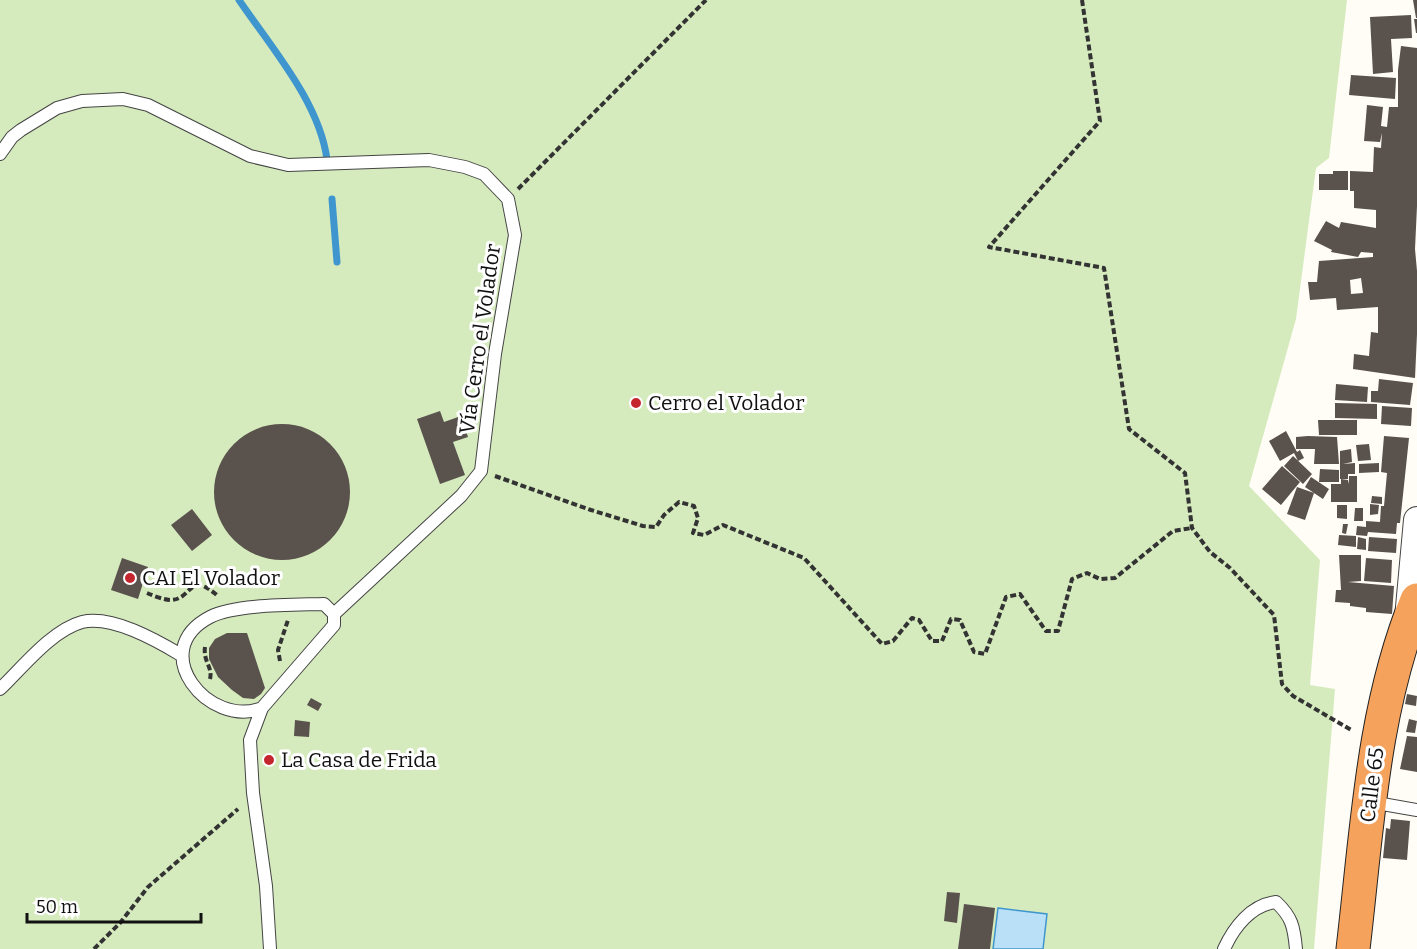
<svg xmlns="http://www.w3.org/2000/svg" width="1417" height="949" font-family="Bitter,serif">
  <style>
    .green { fill: #d5ebbd }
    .water { fill: #b9e0f7; stroke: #3f96cf; stroke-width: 1.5 }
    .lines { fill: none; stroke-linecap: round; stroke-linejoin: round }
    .stream { stroke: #3f96cf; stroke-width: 7 }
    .building { fill: #5a524d; fill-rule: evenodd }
    .lane-casing { stroke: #444; stroke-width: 14 }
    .street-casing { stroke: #444; stroke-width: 28 }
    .highway-casing { stroke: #222; stroke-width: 35 }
    .path { stroke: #333; stroke-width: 4; stroke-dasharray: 6 3; stroke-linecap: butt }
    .lane { stroke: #fff; stroke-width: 12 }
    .street { stroke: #fff; stroke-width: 26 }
    .highway { stroke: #f5a25d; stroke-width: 33 }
    .poi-dot { fill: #c4262e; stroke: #fff; stroke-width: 2 }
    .labels { text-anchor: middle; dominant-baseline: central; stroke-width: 6; stroke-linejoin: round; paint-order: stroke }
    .street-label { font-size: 21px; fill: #111; stroke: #fff }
    .poi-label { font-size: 21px; fill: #111; stroke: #fff; text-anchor: start }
  </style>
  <rect width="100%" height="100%" fill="#fffdf5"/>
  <path class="green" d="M0,0H1347L1329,158L1316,168L1296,319L1249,486L1320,560L1310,685L1335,689L1314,949H0Z"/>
  <path class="water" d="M998,908L1047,914L1043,949H993Z"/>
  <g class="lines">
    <path class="stream" d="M239,0C271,47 320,103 327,160
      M332,199L337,262"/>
  </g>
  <path class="building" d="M1413,0H1417V18H1416Z
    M1411,15L1412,38L1391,39L1393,72L1373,74L1370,17Z
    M1414,19H1417V33H1416Z
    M1401,46L1417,48V206L1415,249L1417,271V334L1415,378L1353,369L1354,354L1369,356L1371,332L1378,333V307L1337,310L1336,298L1310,300L1308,282H1317L1319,261L1373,257V253L1361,252L1358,257L1331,252L1332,250L1314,241L1326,221L1339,228L1341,222L1376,228V210L1354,208V191H1350V171L1373,172L1374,147L1381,148L1382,133L1380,142L1364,141L1367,105L1383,107L1381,126L1387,127L1389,107H1398V70ZM1361,278L1363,293L1351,294L1350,280Z
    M1351,75L1396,78L1395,99L1349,95Z
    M1333,171H1348V190H1319V174H1333Z
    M1379,379L1413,383L1410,405L1371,402V391H1378Z
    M1336,384L1368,387L1367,402L1335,400Z
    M1335,403L1377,404V419L1335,418Z
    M1382,406L1412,408L1411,426L1381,424Z
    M440,411L444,422L461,416L468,437L453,442L465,475L440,484L417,419Z
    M1318,420H1357V435H1319Z
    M214 492a68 68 0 1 1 136 0a68 68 0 1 1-136 0Z
    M1286,431L1297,452L1300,450L1304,458L1298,461L1294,453L1280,461L1269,441Z
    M1308,436L1337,437L1339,464H1314L1315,449H1296V437Z
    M1384,436L1409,438L1400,523H1397L1396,534L1368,532L1367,536L1356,535L1357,526L1366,527V521L1380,522L1381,506H1384L1387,473L1381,472Z
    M1369,444L1371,460L1358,461L1356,445Z
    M1351,449L1352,462L1343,464L1355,463V474H1348V479H1340V451Z
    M1293,456L1312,474L1303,484L1284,466Z
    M1379,463V472L1359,473V464Z
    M1282,466L1300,482L1281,505L1262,489Z
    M1320,469L1339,470V482H1319Z
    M1349,476H1357V502H1331V484H1341V479L1348,480L1349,484Z
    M1311,477L1329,489L1323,499L1305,487Z
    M1297,487L1314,493L1305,520L1287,514Z
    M1372,496L1382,497V504L1371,503Z
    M1370,504L1379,505L1378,514L1370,515Z
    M1337,505H1347V519L1337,518Z
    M1355,508H1363V521H1354Z
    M192,509L212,535L192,551L171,525Z
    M1343,524H1348L1346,534L1342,533Z
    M1339,535L1356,536V547L1338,545Z
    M1358,537L1366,539V550L1357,549Z
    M1369,537L1397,539L1396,553L1368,551Z
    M1339,555H1361V581L1348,582L1394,586L1392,614L1366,612V608L1350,606V603L1335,602L1336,590H1341Z
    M122,558L148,567L138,599L111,590Z
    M1366,558L1392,560L1391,583L1364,581Z
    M227,633H247L265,688L261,694L254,699L243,698L232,690L218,677L209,659V648L215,639Z
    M1407,694L1417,696L1416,706L1405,704Z
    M311,698L322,704L318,711L307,705Z
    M1409,719L1417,721L1415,733L1406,732Z
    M295,720L310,722L309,737L294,736Z
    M1407,736L1417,737V772L1400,769Z
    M1391,819L1410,821L1407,860L1383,858L1386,828L1390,829Z
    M947,892L960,893L957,923L944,921Z
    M964,904L995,908L990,949H958Z"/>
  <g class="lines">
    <g class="lane-casing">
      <path id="lane" d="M0,154L12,137L21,130L57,108L82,101L123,99L148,105L250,156L288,165L429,160L465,167L484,174L508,199L515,235L495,354L481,471L461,496L334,614
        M0,689C22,668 52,630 82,622C112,615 156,640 181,655
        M262,708C209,729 145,651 210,617C236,604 293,605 324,604L334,614V625L262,708L250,740L253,793L266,886L270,949
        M1371,802L1417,810
        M1224,949C1234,927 1251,905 1276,902C1292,917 1294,927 1296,949"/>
    </g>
    <g class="street-casing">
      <path id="street" d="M1408,618L1417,520"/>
    </g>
    <g class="highway-casing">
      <path id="highway" d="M1353,949C1367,832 1372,710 1417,600"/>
    </g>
    <path class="path" d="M1082,0L1100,121L989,247L1104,268L1129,429L1185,473L1192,528L1210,552L1230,568L1274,615L1282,684L1293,696L1353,731
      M518,189L706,0
      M495,476L591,510L643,526L656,527L664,515L679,502L694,506L698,518L693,533L704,535L723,525L804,558L882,644L893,641L912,618L919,620L932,641H942L951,619L960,620L974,652L985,654L1006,597L1020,594L1046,631H1058L1072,579L1087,573L1100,579L1115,578L1173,531L1192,528
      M147,593C154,596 164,600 171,600C193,599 188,570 218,596
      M205,647C203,662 213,667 210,679
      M280,661L278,650L288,620
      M94,949L120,923L148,887L238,809"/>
    <use href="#lane" class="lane"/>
    <use href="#street" class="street"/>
    <use href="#highway" class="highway"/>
  </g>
  <g class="poi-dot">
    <circle cx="636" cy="403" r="6"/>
    <circle cx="130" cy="578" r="6"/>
    <circle cx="269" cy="760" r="6"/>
  </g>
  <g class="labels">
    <g class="street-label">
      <text transform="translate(480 339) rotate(-82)">Vía Cerro el Volador</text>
      <text transform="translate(1372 785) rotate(-83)">Calle 65</text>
    </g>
    <g class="poi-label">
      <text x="648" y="403">Cerro el Volador</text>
      <text x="142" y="578">CAI El Volador</text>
      <text x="281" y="760">La Casa de Frida</text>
    </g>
  </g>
  <path d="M27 913v9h174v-9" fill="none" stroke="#111111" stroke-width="3"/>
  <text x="36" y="913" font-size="18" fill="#111111" stroke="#ffffff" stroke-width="4.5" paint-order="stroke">50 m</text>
</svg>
